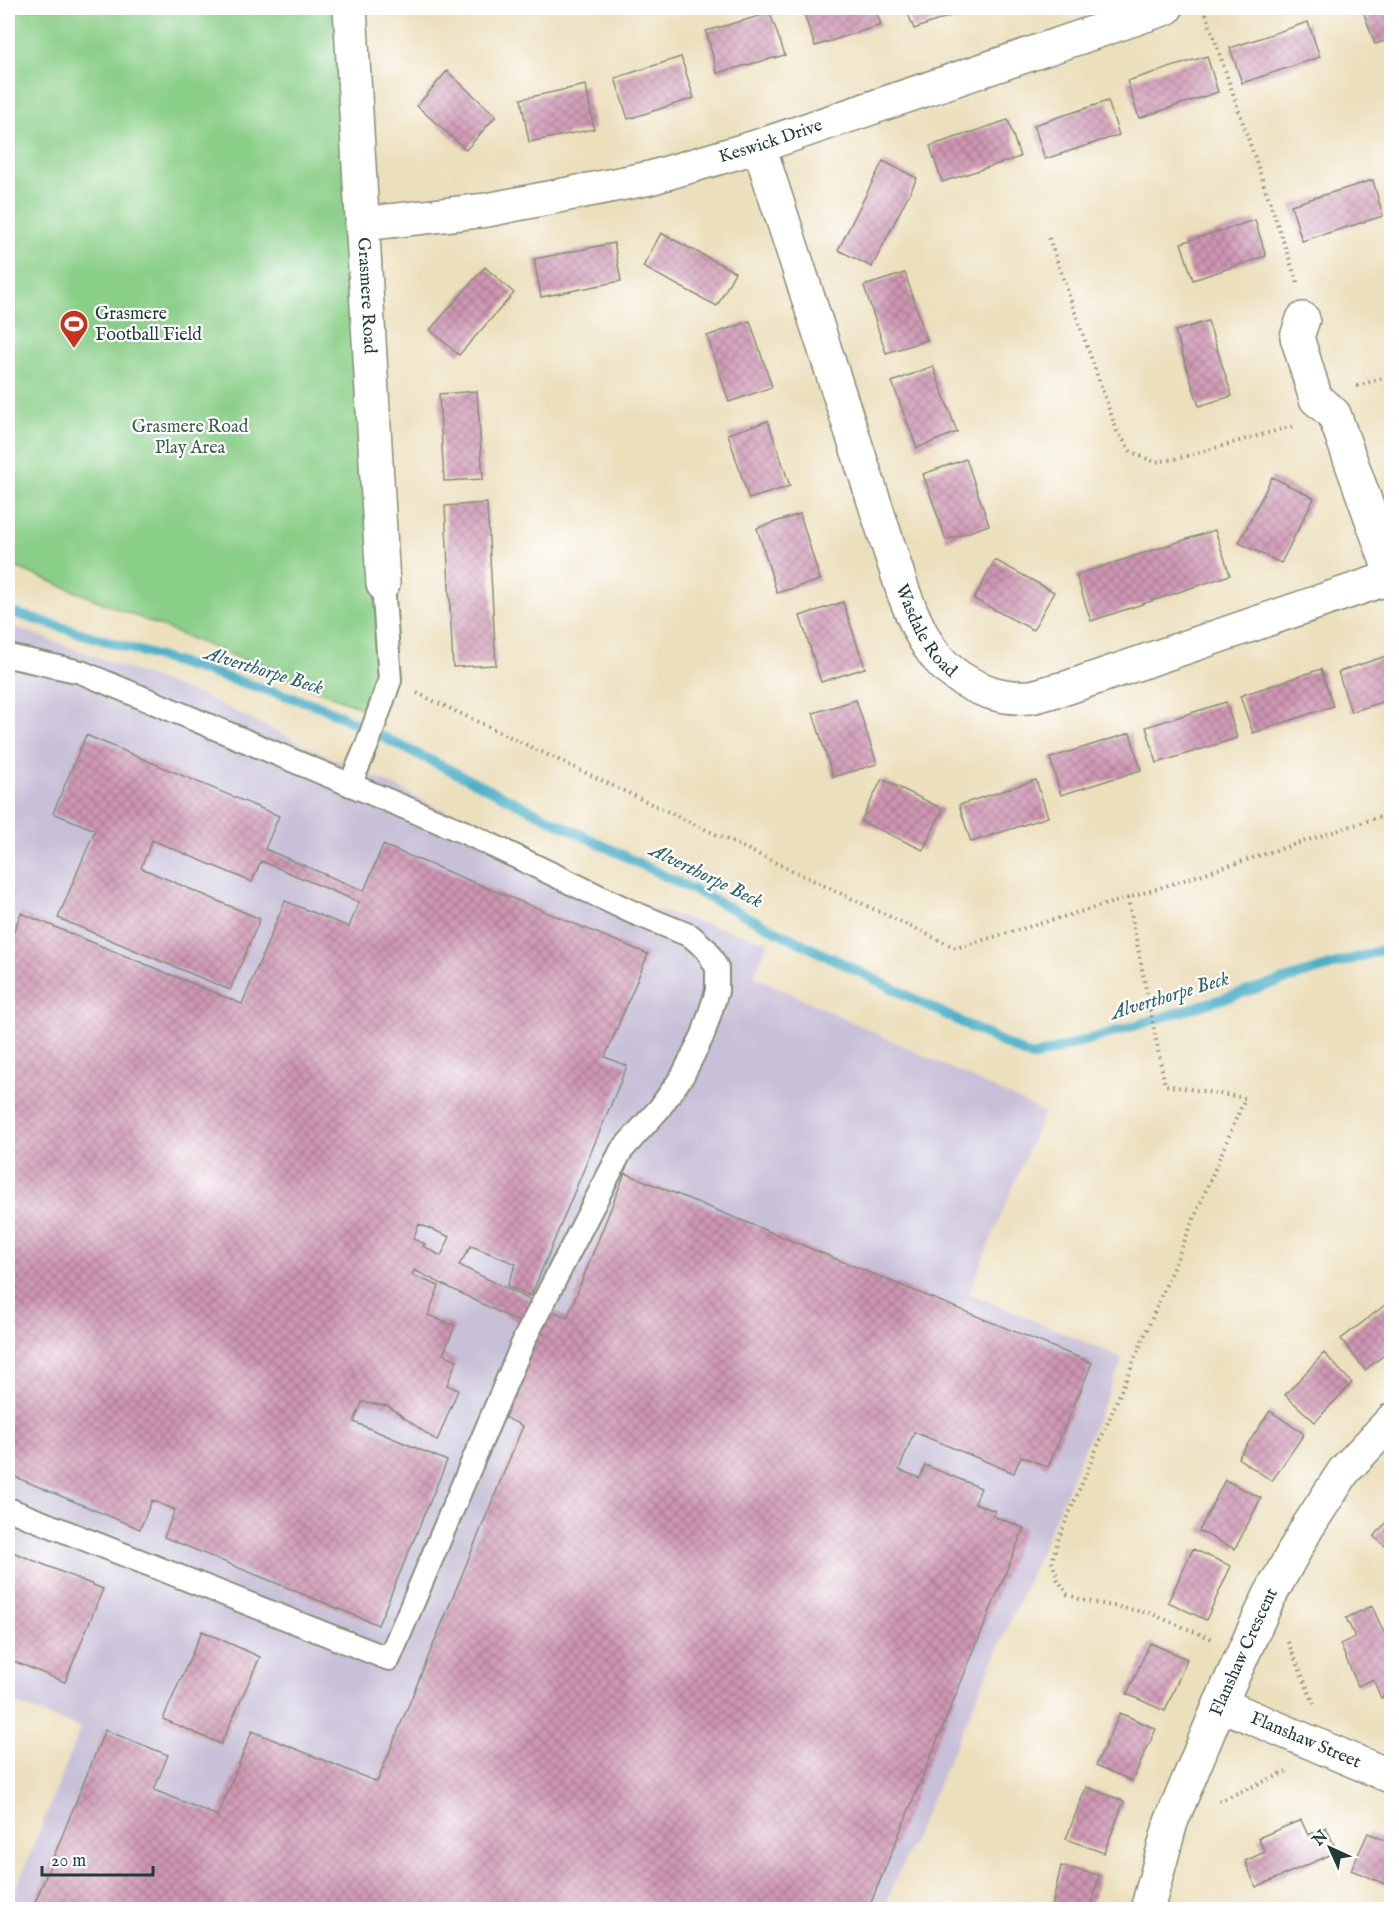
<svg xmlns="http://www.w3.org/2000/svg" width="1399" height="1917" font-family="'IM FELL English',serif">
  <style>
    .industrial { fill: #c8c0d8 }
    .green { fill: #8acf88; stroke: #54865e; stroke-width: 1.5 }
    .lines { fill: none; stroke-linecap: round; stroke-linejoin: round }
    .stream { stroke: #4ab0c9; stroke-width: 10 }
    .building { fill: url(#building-cross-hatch); fill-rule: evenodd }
    .lane-casing { stroke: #868e78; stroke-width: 26 }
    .street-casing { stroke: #868e78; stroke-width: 36 }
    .path { stroke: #868e78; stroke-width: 4; stroke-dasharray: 1.5 4.5; stroke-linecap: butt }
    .lane { stroke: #fff; stroke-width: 22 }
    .street { stroke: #fff; stroke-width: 33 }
    .labels { text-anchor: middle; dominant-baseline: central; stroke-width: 4.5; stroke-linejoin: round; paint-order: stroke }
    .street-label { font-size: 18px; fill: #1f3d34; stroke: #fff }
    .poi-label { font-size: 18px; fill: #1f3d34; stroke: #fff; text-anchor: start }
    .park-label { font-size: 18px; fill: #3a6249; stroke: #fff }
    .water-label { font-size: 20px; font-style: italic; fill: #2e6568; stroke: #fff }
  </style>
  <defs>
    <pattern id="building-cross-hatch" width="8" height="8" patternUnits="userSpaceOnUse" patternTransform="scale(1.5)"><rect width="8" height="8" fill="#cf96b3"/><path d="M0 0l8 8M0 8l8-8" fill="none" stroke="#a77c92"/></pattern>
  </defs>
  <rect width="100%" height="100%" fill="#fff"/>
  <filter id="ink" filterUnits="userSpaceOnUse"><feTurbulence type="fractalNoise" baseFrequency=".0167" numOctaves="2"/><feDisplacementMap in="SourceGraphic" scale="12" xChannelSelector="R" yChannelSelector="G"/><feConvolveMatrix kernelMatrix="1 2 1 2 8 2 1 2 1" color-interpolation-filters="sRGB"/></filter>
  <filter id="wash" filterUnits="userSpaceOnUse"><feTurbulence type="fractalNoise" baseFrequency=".008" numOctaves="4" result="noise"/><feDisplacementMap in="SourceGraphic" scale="24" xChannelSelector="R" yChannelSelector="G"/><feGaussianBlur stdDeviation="1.35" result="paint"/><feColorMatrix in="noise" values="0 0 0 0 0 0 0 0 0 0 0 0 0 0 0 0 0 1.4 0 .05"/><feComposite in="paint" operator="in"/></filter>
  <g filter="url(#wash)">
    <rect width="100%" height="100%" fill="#ecdfbc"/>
    <path class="industrial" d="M8,628H18L205,697L336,760L384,781L629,902L769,942L754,976L1044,1112L969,1293L1123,1358L1023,1593L883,1909H8L81,1728L8,1701Z"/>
    <path class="green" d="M8,8H350L390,680L364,709L8,564Z"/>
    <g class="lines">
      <path class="stream" d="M8,611L320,706L1032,1057L1392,947"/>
    </g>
    <g id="blocks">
      <path class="building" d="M802,8H875L881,25L815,46Z
        M906,8H972L914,29Z
        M1362,8H1392V39L1375,44Z
        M770,13L785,55L717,73L706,31Z
        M1308,22L1320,57L1242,83L1230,48Z
        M1207,56L1218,92L1139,118L1127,81Z
        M681,57L694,98L628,119L615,78Z
        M447,71L496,116L466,150L417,106Z
        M586,85L594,129L529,142L521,99Z
        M1108,101L1119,135L1045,159L1034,125Z
        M1008,120L1020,157L942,182L930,146Z
        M883,161L917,178L872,267L838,250Z
        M1373,180L1383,216L1302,241L1291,205Z
        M1255,220L1266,256L1193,280L1181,243Z
        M661,233L735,272L717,306L643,267Z
        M614,243L621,281L541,297L534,259Z
        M485,267L514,293L459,355L430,330Z
        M905,273L927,340L886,353L864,286Z
        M750,321L772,387L729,402L707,336Z
        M1208,321L1232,396L1199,406L1175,331Z
        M933,366L957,432L917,448L892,382Z
        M477,391L483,479L444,481L439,394Z
        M768,421L790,486L749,499L728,434Z
        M966,459L989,525L946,540L923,474Z
        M1272,477L1314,498L1281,563L1239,543Z
        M487,503L496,665L453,667L445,506Z
        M800,514L820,580L777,593L757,528Z
        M1215,530L1230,575L1091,621L1076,575Z
        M995,560L1054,592L1033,630L974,599Z
        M843,602L865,668L821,682L800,616Z
        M1392,654V699L1351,712L1338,672Z
        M1321,669L1333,706L1253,733L1240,696Z
        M856,700L877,764L833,777L813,713Z
        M1226,702L1237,738L1157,763L1146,727Z
        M1130,733L1141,770L1061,795L1050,758Z
        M86,735L279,816L265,849L364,891L383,845L648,954L605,1057L627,1066L531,1296L507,1286L516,1264L471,1246L459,1265L567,1318L625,1173L1092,1363L1048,1467L1021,1456L1014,1473L914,1432L899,1470L920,1478L925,1465L981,1488L975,1503L995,1511L993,1516L1024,1528L868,1910H32L105,1730L168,1755L154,1790L218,1816L252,1731L377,1782L523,1426L500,1415L533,1331L545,1335L414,1270L412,1275L439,1286L428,1315L455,1326L443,1354L457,1360L447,1385L458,1390L437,1441L388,1406L362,1402L354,1422L447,1461L378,1625L164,1537L175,1510L152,1500L140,1529L8,1474V946L21,913L242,1004L285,901L349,927L359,902L261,861L252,882L152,840L141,868L260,919L230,990L58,918L95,830L53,813ZM419,1224L450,1237L441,1256L423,1246L425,1244L413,1239Z
        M882,779L943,809L923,850L861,821Z
        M1036,780L1048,817L971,842L959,805Z
        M1385,1305L1392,1313V1349L1365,1370L1341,1339Z
        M1324,1353L1352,1383L1315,1422L1285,1395Z
        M1270,1411L1304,1434L1272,1481L1238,1458Z
        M1225,1480L1261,1498L1235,1549L1199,1531Z
        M1392,1515V1551L1374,1537Z
        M1193,1549L1231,1566L1206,1620L1168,1602Z
        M8,1550L103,1589L65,1682L8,1659Z
        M1372,1606L1392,1651V1693L1381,1698L1373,1679L1358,1686L1340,1644L1355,1637L1346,1618Z
        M202,1631L260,1657L221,1744L163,1719Z
        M1150,1643L1187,1659L1165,1711L1127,1694Z
        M1120,1713L1156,1729L1132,1781L1096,1765Z
        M1086,1787L1124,1801L1104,1853L1066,1839Z
        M1301,1820L1308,1835L1326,1827L1337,1852L1256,1887L1245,1861L1265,1852L1258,1838Z
        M1368,1833L1392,1843V1887L1351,1870Z
        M1061,1866L1099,1875L1091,1910H1051Z"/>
    </g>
  </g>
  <g filter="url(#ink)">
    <use href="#blocks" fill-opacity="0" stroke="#868e78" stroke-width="1.5"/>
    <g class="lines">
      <g class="lane-casing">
        <path id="lane" d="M8,656L81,672L466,833L632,912L691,936L707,950L717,968V991L703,1035L683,1075L659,1109L621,1151L525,1338L389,1659L8,1509
          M350,785L367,745L390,680L383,584"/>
      </g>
      <g class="street-casing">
        <g id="street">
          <path id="s1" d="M350,8L383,584"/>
          <path id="s2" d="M759,146L903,591C921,639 937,674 989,692C1001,696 1017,698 1030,697C1042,695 1054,690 1066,688L1392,577"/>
          <path id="s3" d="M362,224L487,210L650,178L759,146L1166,8"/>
          <path d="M1303,319L1297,337L1316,399L1334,414L1392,576"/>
          <path id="s4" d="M1220,1704L1392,1777"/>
          <path id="s5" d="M1147,1910L1171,1822L1220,1704L1269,1597L1307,1528L1344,1471L1392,1420"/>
        </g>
      </g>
      <path class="path" d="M1204,8L1298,285
        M1049,238L1108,406L1117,431L1131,452L1155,462L1179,458L1293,426
        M1357,386L1392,375
        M417,693L956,948L1128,898L1392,813
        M1128,898L1165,1085L1245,1098L1058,1540L1052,1561L1058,1580L1067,1594L1082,1600L1149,1613L1212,1639
        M1288,1642L1314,1704
        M1219,1801L1286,1772"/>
      <use href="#lane" class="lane"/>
      <use href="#street" class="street"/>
    </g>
  </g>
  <defs>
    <g id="stadium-pin" transform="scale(1.5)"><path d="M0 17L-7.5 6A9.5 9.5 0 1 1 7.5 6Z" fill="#c8321e" stroke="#fff"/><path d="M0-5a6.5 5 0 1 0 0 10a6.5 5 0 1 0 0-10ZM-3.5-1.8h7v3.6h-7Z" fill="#fff"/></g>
  </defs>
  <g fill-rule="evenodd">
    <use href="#stadium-pin" x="74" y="324"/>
  </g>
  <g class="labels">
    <g class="street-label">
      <text stroke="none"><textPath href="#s3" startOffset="418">Keswick Drive</textPath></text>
      <text stroke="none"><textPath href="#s1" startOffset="288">Grasmere Road</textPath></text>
      <text stroke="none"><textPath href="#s2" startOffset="514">Wasdale Road</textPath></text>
      <text stroke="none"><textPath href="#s5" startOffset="276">Flanshaw Crescent</textPath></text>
      <text stroke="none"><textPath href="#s4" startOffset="93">Flanshaw Street</textPath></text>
    </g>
    <g class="poi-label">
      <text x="95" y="314">Grasmere<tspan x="95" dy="21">Football Field</tspan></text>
    </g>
    <g class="park-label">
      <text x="190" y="427">Grasmere Road<tspan x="190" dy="21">Play Area</tspan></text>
    </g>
    <g class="water-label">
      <text transform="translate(264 671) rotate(17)">Alverthorpe Beck</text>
      <text transform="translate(706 876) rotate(26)">Alverthorpe Beck</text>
      <text transform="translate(1170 996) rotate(-17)">Alverthorpe Beck</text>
    </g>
  </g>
  <rect width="1399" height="1917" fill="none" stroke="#fff" stroke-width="30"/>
  <g transform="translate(1330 1848) rotate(315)" stroke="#ffffff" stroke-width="4.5" paint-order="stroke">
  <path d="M0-4.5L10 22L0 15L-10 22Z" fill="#1f3d34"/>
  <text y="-9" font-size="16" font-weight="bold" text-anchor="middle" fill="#1f3d34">N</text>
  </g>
  <path d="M42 1866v9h111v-9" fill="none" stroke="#1f3d34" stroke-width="3"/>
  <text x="51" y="1866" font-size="18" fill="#1f3d34" stroke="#ffffff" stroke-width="4.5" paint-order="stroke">20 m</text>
</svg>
